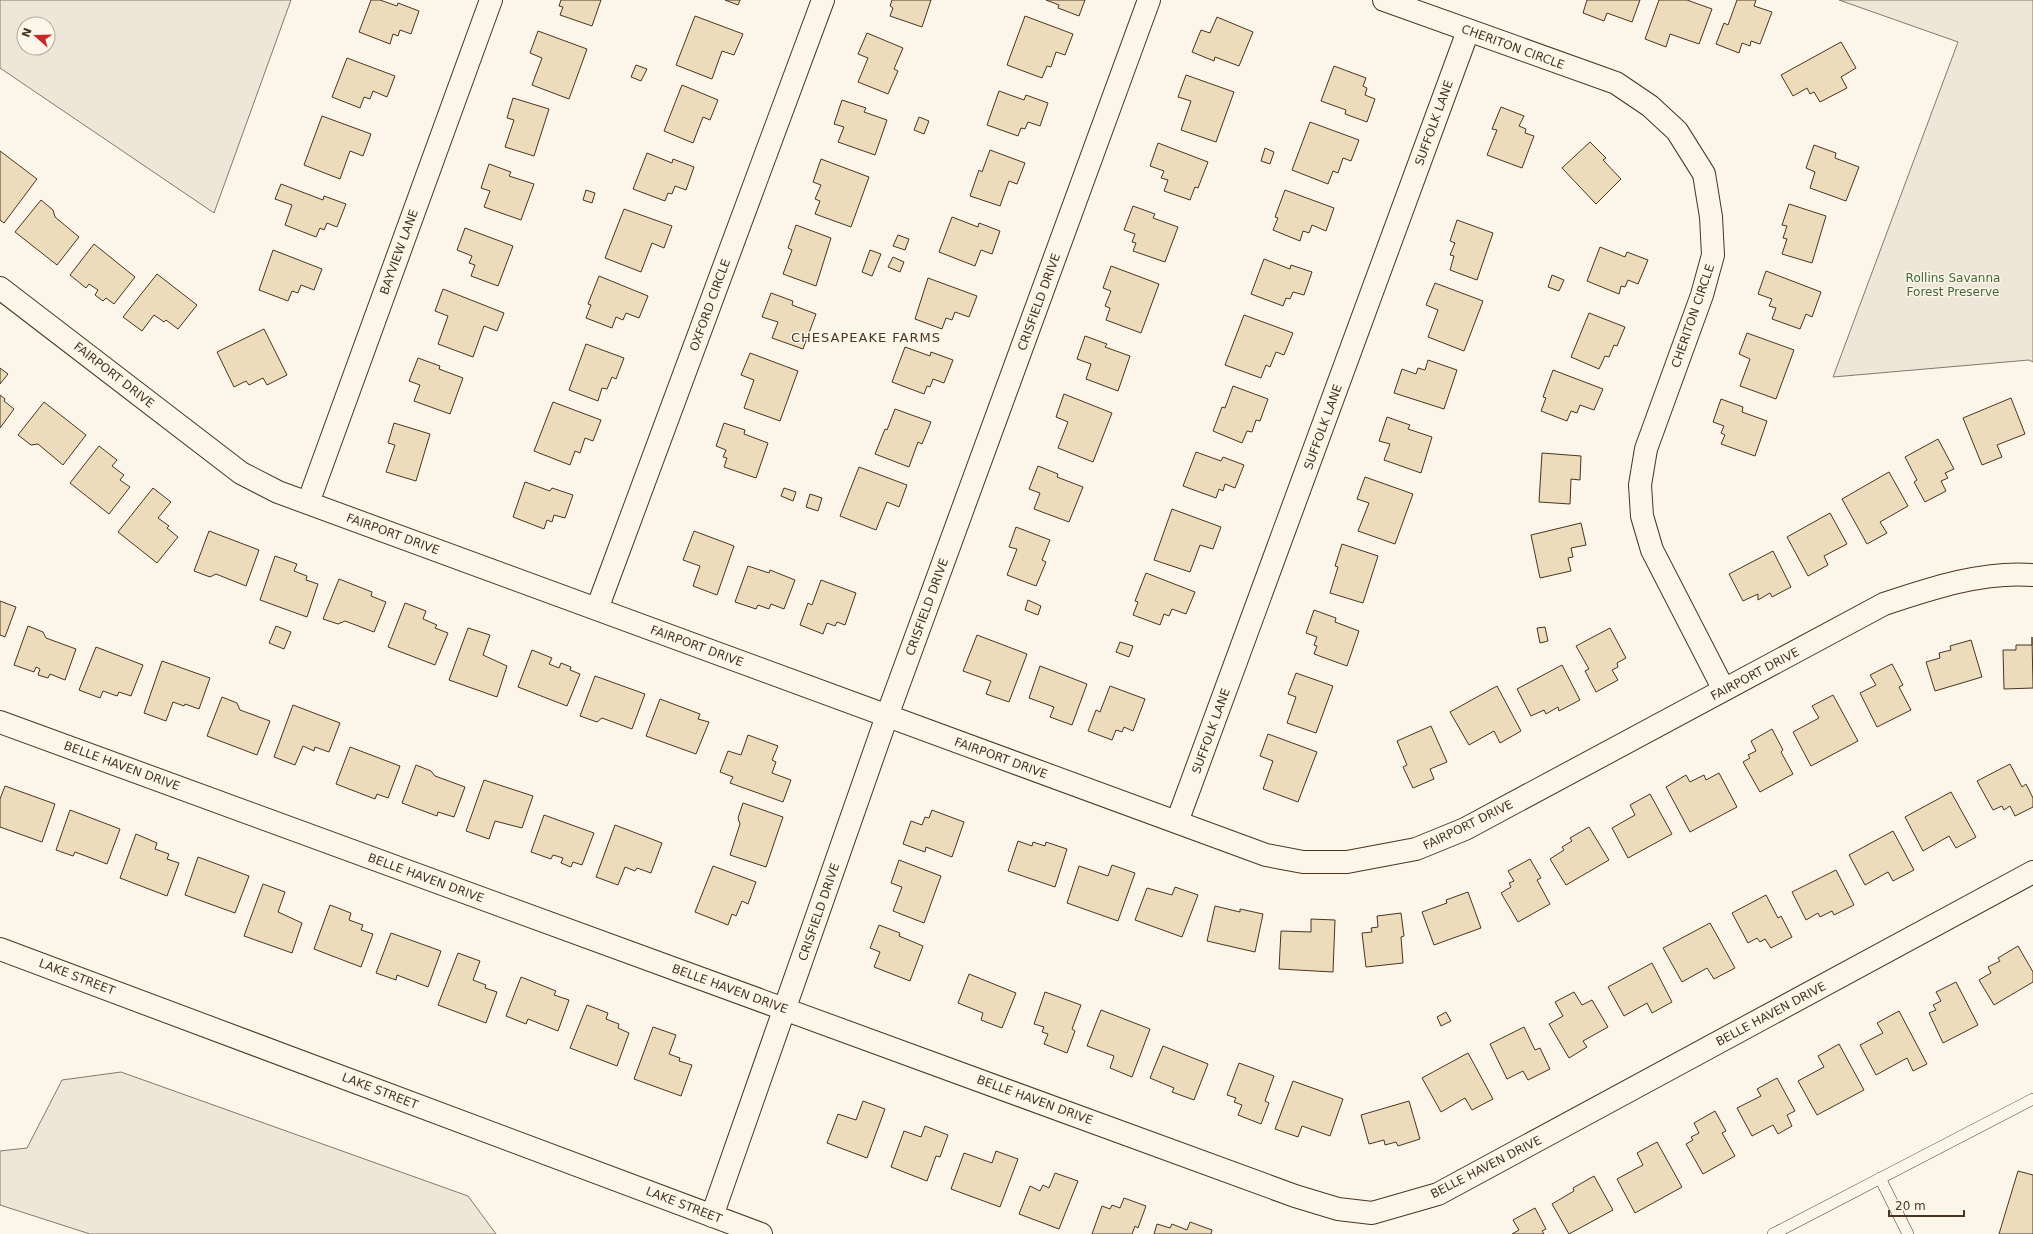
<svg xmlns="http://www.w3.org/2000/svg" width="2033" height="1234" font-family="'DejaVu Sans',sans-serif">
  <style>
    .green { fill: #ede6d9; stroke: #887966; fill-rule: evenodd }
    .building { fill: #ecdcbc; stroke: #4a3520 }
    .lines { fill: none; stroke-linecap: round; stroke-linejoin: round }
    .service-casing { stroke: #4a3520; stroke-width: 12 }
    .minor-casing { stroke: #4a3520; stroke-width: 24 }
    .service { stroke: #fbf6e9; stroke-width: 11 }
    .minor { stroke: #fbf6e9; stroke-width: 22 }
    .labels { text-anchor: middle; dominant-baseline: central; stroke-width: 3; stroke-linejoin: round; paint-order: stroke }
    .street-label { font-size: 12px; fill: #4a3520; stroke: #fbf6e9 }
    .park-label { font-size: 12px; fill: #436837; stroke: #fbf6e9 }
    .neighbourhood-label { font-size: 13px; letter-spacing: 1px; fill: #4a3520; stroke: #fbf6e9 }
  </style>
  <rect width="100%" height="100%" fill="#fbf6e9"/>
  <path class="green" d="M0,0H291L214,213L0,68ZM24,24H48V48H24Z
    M1839,0H2033V362L2029,360L1833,377L1958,42Z
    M121,1072L468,1196L496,1234H90L0,1205V1151L27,1148L62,1080Z"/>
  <path class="building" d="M371,0H380L397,6L398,3L419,11L411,34L400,30L398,36L393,34L390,44L359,32Z
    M561,0H601L592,26L560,15L563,7L559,6Z
    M725,0H740L738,5Z
    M892,0H931L922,27L890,16L893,8L890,6Z
    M1046,0H1085L1079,16L1058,8L1059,5Z
    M1587,0H1640L1632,22L1607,13L1604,21L1583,13Z
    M1659,0H1687L1712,9L1699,44L1670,34L1666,47L1645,39Z
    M1737,0H1756L1754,6L1772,12L1760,44L1751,41L1750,46L1742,43L1739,53L1716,44L1724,23L1728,25Z
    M695,16L743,34L734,55L722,51L712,79L676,65Z
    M1025,16L1073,34L1065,55L1056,52L1051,67L1047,66L1042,78L1007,65Z
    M1217,17L1253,32L1239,66L1215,57L1214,61L1192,52L1201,30L1210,33Z
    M538,31L587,49L569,99L532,85L542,58L530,53Z
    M867,33L903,48L894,69L898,71L888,94L858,82L868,58L858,54Z
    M1841,42L1856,68L1841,77L1847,88L1820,102L1814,92L1810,94L1807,88L1793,96L1781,75Z
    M347,58L395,76L387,97L373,91L370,99L364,97L360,108L332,97Z
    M636,65L647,69L641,81L631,77Z
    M1334,66L1366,78L1363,86L1367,88L1365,95L1375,99L1367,122L1345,114L1346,110L1321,101Z
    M1186,75L1234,92L1216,142L1181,130L1191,101L1178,97Z
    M682,85L718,100L710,120L703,117L693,143L664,131Z
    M999,91L1024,100L1026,95L1048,103L1040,126L1028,122L1025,129L1021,128L1018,136L987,125Z
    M513,98L549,109L534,156L505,147L514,120L507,118Z
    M842,100L866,108L864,112L887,120L875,155L838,142L844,127L834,124Z
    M1501,107L1524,116L1519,126L1526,129L1525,133L1534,136L1522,168L1487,155L1497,130L1492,129Z
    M322,116L371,134L363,156L350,151L340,179L304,165Z
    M919,117L929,121L924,134L914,130Z
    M1310,122L1359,140L1351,161L1343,158L1338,173L1333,171L1328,184L1292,170Z
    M1590,142L1606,158L1603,160L1621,179L1596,204L1562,168Z
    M1158,143L1208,162L1198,188L1195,187L1190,200L1164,191L1168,180L1161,178L1164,171L1150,166Z
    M1814,145L1836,153L1835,158L1859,167L1846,201L1810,188L1815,172L1806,168Z
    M1265,148L1274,152L1270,164L1261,161Z
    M990,150L1025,163L1017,184L1009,181L1000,206L970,196L979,170L982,172Z
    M0,151L37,179L4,223L0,220Z
    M647,153L672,163L673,159L694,167L686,190L675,186L672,194L668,193L665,201L633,189Z
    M821,159L869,177L851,227L815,214L820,201L815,199L821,185L813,182Z
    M489,164L511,172L509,176L534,184L521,220L484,207L490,191L481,188Z
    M281,184L323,200L324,196L346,204L337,227L327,223L324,230L320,228L316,237L285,225L292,205L275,199Z
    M586,190L595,193L592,203L583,200Z
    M1285,190L1334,208L1326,231L1312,225L1309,233L1303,231L1300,241L1273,230L1278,218L1275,217Z
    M41,200L53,210L55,217L79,237L57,265L15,232Z
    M1789,204L1826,216L1812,263L1782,254L1787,239L1783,238L1787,226L1782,225Z
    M1133,206L1155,214L1153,218L1178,227L1165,262L1133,251L1136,243L1132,242L1135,234L1124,230Z
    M624,209L672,226L664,248L652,243L641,272L605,258Z
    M952,217L978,227L979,223L1000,231L992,254L981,250L975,266L939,252Z
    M1457,220L1493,233L1477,280L1450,270L1454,256L1450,255L1455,243L1450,241Z
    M796,225L831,238L816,286L783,274L792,250L788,248Z
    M465,228L513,246L498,286L471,276L475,265L469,263L472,256L457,250Z
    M898,235L909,239L905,250L893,246Z
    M94,244L135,277L114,304L106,298L103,301L95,295L98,290L89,284L86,288L70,275Z
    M1600,247L1625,257L1627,252L1648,260L1638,284L1628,280L1625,287L1621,286L1619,294L1587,281Z
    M273,250L322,269L314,290L301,285L298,293L292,291L288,301L259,290Z
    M870,250L881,254L872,276L862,272Z
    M893,257L904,262L900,272L888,267Z
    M1264,259L1290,269L1291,265L1312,272L1304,295L1293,292L1290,299L1286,298L1283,306L1251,294Z
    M1111,266L1159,284L1141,333L1106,320L1110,308L1105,306L1111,291L1103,288Z
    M1766,271L1821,292L1812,317L1806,314L1800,329L1772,319L1776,308L1769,306L1772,299L1758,294Z
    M157,274L197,305L178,329L166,320L164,322L154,315L142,331L123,317Z
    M1552,275L1564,280L1559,291L1548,287Z
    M599,276L648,296L639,318L626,313L623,320L616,317L612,328L586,318L591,305L588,304Z
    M928,278L977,296L969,317L955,312L952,320L946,318L942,329L915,319Z
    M1435,283L1483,301L1464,351L1428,337L1438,310L1426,305Z
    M443,289L504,313L497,331L484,326L473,357L438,344L448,316L435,311Z
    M771,293L793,301L792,305L816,314L803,349L772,338L778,322L762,317Z
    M1589,313L1625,327L1617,346L1614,345L1609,357L1605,356L1599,369L1571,357Z
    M1244,315L1293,333L1284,355L1276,352L1270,367L1266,365L1261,378L1225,365Z
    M264,329L287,375L267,385L263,378L249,385L246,381L234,387L217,352Z
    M1747,333L1794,350L1776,399L1740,386L1750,359L1739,354Z
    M1085,336L1107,344L1105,347L1130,356L1118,391L1086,379L1091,364L1077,359Z
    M586,344L624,358L616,379L612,377L607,389L602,388L598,401L569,390Z
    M905,347L930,356L931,352L953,360L944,383L933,379L930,387L927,386L924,394L892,382Z
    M750,353L798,371L780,421L744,408L754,380L741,375Z
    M418,358L440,366L439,369L463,378L450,414L414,401L420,385L409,381Z
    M1428,360L1457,370L1444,409L1394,393L1402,369L1416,374L1418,368L1425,370Z
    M0,368L8,374L0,384Z
    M1553,370L1603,389L1594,410L1580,405L1577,413L1571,411L1567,421L1541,411L1546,398L1543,397Z
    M1233,386L1268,399L1260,421L1256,420L1252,432L1247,431L1242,443L1213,431L1222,407L1225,408Z
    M1064,394L1112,413L1093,462L1058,448L1068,422L1056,417Z
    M0,395L5,399L4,401L14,409L0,428Z
    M2011,398L2025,434L1997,445L2002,457L1982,465L1963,418Z
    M1721,399L1743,407L1742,412L1767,421L1755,456L1721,444L1725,435L1721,433L1724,426L1713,422Z
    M44,402L86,435L63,465L38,444L31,445L18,435Z
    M553,402L601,420L593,441L585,438L580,453L575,451L570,465L534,451Z
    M895,409L931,422L922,444L918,442L909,467L875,454L885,429L887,430Z
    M1387,417L1410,425L1408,429L1432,437L1421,473L1384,460L1390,444L1379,441Z
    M394,423L430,434L416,481L386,472L395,445L388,443Z
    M724,423L745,430L744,434L768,443L756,478L724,467L727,458L723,457L726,450L716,446Z
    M1938,439L1954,469L1945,473L1948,478L1941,481L1946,491L1925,502L1914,482L1917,480L1905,457Z
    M99,446L117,460L112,466L124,475L120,480L130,487L109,514L70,483Z
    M1196,452L1221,461L1223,457L1244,465L1235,488L1225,484L1223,491L1219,489L1216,498L1183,486Z
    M1542,453L1581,456L1580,480L1571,479L1570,504L1539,502Z
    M1038,466L1058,474L1057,477L1083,487L1069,522L1034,509L1040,493L1029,489Z
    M859,467L907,485L899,507L887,502L876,530L840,516Z
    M1889,472L1908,506L1880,522L1887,533L1867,544L1842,499Z
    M1365,477L1413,494L1395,544L1358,531L1369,503L1357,499Z
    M525,482L550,491L552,488L573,495L565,518L554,515L552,522L547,520L544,529L513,517Z
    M153,488L171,502L158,518L169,526L167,528L178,537L157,563L118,532Z
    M784,488L796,492L793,501L781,496Z
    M810,494L822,498L818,511L806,507Z
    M1172,509L1221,527L1213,549L1200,545L1190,572L1154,560Z
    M1830,513L1847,544L1824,556L1828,565L1808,576L1787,537Z
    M1581,523L1586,545L1571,548L1573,557L1568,558L1571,571L1540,578L1531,535Z
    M1016,527L1050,540L1042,560L1046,562L1036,586L1007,575L1017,549L1009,547Z
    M209,531L259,550L246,586L216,574L210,577L194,571Z
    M694,531L734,546L717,595L693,586L700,566L683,560Z
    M1342,544L1378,556L1363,603L1330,593L1338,567L1335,566Z
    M1773,551L1791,587L1772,597L1770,593L1758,600V594L1743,601L1729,574Z
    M275,556L297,564L294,571L307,576L306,580L318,584L307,617L260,600Z
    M748,566L769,573L770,570L795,580L784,609L771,604L769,609L758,605L756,609L735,602Z
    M1146,573L1195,592L1186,614L1172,609L1169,616L1164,614L1160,625L1133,615L1138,602L1135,601Z
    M339,579L372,592L371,596L386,602L374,632L345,621L338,624L323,619Z
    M821,580L856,593L845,625L837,622L835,626L827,623L823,634L800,625L808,603L812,605Z
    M1028,600L1041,606L1038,615L1025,610Z
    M0,601L16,607L5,637L0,635Z
    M405,603L426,611L423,619L437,625L435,628L448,633L435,665L388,647Z
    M1314,610L1336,618L1335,622L1359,631L1347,666L1314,654L1317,646L1314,645L1317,637L1306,633Z
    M28,626L43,632L46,638L76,649L65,680L50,674L48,678L38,675L40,669L36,667L34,672L14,665Z
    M276,626L291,632L284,649L269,643Z
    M1545,627L1548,641L1540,643L1537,628Z
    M468,628L490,635L483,655L507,666L497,697L449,680Z
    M1610,628L1626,658L1617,663L1618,667L1612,670L1618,680L1596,692L1585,671L1589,669L1576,646Z
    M977,635L1027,654L1009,702L986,694L991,681L963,671Z
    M2032,637L2033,688L2004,689L2003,650H2016V645H2032Z
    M1971,640L1982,677L1935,691L1926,662L1940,658L1939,653L1951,650L1950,646Z
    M1120,642L1133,646L1129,657L1116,652Z
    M96,647L143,665L131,696L119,692L117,696L103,691L100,698L79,690Z
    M532,650L552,658L549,664L559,668L561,663L571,667L570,670L580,674L567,706L518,687Z
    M162,661L210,678L199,709L185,704L184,706L173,702L166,721L144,713Z
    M1892,664L1903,685L1899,687L1911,710L1877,727L1860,693L1876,685L1870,675Z
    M1562,665L1580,700L1559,711L1558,707L1546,714L1544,710L1531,716L1517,689Z
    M1040,666L1087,684L1072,725L1050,717L1054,707L1029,698Z
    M1296,673L1333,686L1316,733L1287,723L1296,697L1288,694Z
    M595,676L645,694L632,729L602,718L597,722L580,716Z
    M1110,686L1145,699L1133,731L1124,727L1122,732L1116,730L1112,740L1088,731L1096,710L1100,712Z
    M1497,686L1521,731L1500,743L1494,731L1469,745L1450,712Z
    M1833,695L1858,741L1811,766L1793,732L1819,718L1812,706Z
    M222,697L237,703L240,710L270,721L257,755L207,736Z
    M660,699L700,714L698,719L709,722L696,754L646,736Z
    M293,705L340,723L329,752L315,747L314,751L303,746L295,765L274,757Z
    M1431,726L1447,762L1430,769L1434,779L1413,788L1403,767L1407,765L1397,741Z
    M1772,729L1783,750L1781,752L1793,774L1760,792L1743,762L1750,758L1748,755L1756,751L1751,741Z
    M1268,734L1317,752L1298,802L1263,789L1273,761L1260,756Z
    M748,735L778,746L772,760L776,762L772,773L791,780L783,802L730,783L733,777L720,772L728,751L741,755Z
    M350,747L400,766L388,798L377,794L375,799L336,784Z
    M2010,764L2022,787L2026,784L2033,798V807L2015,816L2010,806L2004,810L2002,806L1993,810L1977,781Z
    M416,765L431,771L435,776L465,787L454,817L438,812L437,816L402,803Z
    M1719,773L1737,807L1690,832L1666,787L1686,775L1690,782L1704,775L1706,780Z
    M484,780L533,796L522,828L495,821L489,839L466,831Z
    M5,786L55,804L42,842L0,827V799Z
    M1951,792L1976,837L1956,848L1949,836L1923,851L1905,817Z
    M1650,794L1672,834L1628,858L1612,828L1635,815L1630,805Z
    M743,803L783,817L766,867L730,855L740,824L738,818Z
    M70,810L120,829L107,864L75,852L73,856L56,850Z
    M932,810L964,822L952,857L926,847L925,852L903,844L911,821L922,825L925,817L929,818Z
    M544,815L594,833L582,865L573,862L571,867L561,863L563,858L553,855L551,859L531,852Z
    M615,825L662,843L651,873L637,868L635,871L625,867L618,885L596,877Z
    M1589,827L1609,860L1566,885L1550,859L1564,850L1562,847L1572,841L1570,838Z
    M1893,831L1914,870L1893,881L1888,872L1865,885L1849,855Z
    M136,834L157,843L155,849L169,854L167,859L179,863L167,896L120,878Z
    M1018,841L1032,846L1033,842L1045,846L1046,842L1067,849L1055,887L1008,871Z
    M198,857L249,876L235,913L185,895Z
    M1530,859L1541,878L1537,880L1550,904L1518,922L1501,893L1511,887L1509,883L1514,881L1508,871Z
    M899,860L941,876L924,923L893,911L902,887L891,883Z
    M1112,865L1135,873L1118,921L1067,903L1079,866L1108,876Z
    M713,866L756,882L748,904L742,901L736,916L732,914L728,925L695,912Z
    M1836,870L1854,905L1834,915L1832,911L1820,917L1818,913L1806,920L1792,892Z
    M263,884L285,892L278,912L302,923L292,953L244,936Z
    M1175,887L1198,895L1182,937L1135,920L1147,888L1172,895Z
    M1468,892L1481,928L1434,945L1422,912L1447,903L1446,900Z
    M1766,895L1778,918L1781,916L1792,937L1771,948L1765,939L1760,942L1757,938L1748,943L1732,913Z
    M330,905L351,913L349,920L363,925L361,930L373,934L361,967L314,949Z
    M1215,906L1240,912V909L1263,914L1255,952L1207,941Z
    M1401,913L1404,936L1401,937L1403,963L1366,967L1362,933L1372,932L1371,928L1378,927L1377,916Z
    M1311,919L1335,920L1333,972L1279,969L1281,931L1311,932Z
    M1710,923L1735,968L1714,979L1707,968L1682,982L1663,948Z
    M879,925L900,933L899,936L923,946L910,981L874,967L880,952L870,948Z
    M391,933L441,951L428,987L397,975L396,980L376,973Z
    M2018,946L2033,972V982L1994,1005L1979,980L1991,973L1988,967L2000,961L1998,958Z
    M458,953L480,961L473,980L486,985L485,988L497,992L486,1023L438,1005Z
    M1652,963L1672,1002L1652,1013L1647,1003L1624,1016L1608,987Z
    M969,974L1016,993L1002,1028L981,1020L983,1013L958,1003Z
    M521,977L556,991L554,995L569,1000L558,1031L528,1019L526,1024L506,1016Z
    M1956,982L1978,1025L1943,1043L1929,1013L1936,1010L1933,1005L1941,1001L1936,992Z
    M1045,992L1081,1005L1072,1029L1075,1031L1067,1053L1044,1044L1048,1034L1042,1032L1044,1027L1034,1024Z
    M1574,992L1582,1005L1592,1000L1608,1027L1583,1041L1587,1047L1569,1058L1549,1024L1563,1016L1555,1002Z
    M587,1005L608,1013L606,1019L619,1024L618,1028L629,1033L617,1066L570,1048Z
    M1101,1010L1150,1029L1132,1077L1110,1068L1114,1056L1087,1046Z
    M1899,1011L1927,1064L1913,1071L1907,1058L1876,1075L1860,1045L1883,1033L1877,1023Z
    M1446,1012L1451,1021L1441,1026L1437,1017Z
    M653,1027L676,1035L669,1054L680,1058L679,1061L692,1065L681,1096L634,1079Z
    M1524,1027L1535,1050L1540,1048L1550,1069L1528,1080L1523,1071L1507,1079L1490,1044Z
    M1839,1044L1864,1090L1817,1115L1798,1081L1824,1067L1818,1056Z
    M1163,1046L1208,1064L1194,1100L1172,1092L1174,1088L1150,1078Z
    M1468,1053L1493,1099L1472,1110L1465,1098L1441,1112L1422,1078Z
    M1239,1063L1274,1076L1265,1101L1269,1103L1261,1124L1238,1115L1242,1105L1234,1102L1236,1098L1227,1095Z
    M1777,1078L1795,1111L1787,1115L1792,1126L1778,1134L1773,1125L1752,1136L1737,1108L1761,1096L1757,1089Z
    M1293,1081L1343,1099L1330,1136L1302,1126L1298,1137L1275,1129Z
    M863,1101L885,1109L867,1158L827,1143L838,1114L856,1120Z
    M1409,1101L1420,1139L1398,1146L1396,1142L1385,1145L1384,1140L1369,1144L1361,1115Z
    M1715,1111L1726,1131L1722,1133L1735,1156L1703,1174L1686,1144L1693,1140L1691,1137L1699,1133L1694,1123Z
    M925,1126L948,1135L940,1157L936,1156L927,1181L891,1167L904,1131L921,1137Z
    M1657,1142L1682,1187L1635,1213L1617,1179L1643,1165L1637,1153Z
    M996,1151L1018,1159L1000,1207L951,1189L964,1153L992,1163Z
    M2018,1171L2033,1175V1234H1999Z
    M1055,1173L1078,1181L1059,1229L1019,1214L1030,1186L1040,1191L1043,1185L1049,1188Z
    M1594,1176L1613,1210L1569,1234L1552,1204L1574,1191L1573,1188Z
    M1124,1198L1146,1206L1138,1228L1135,1226L1132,1234H1092L1102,1206L1110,1209L1112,1205L1120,1208Z
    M1535,1208L1546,1229L1542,1231L1544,1234H1512L1519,1230L1513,1220Z
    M1190,1222L1212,1230L1211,1234H1154L1157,1224L1170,1228L1172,1224L1187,1230Z"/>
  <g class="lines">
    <g class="service-casing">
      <path id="service" d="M1880,1178L1908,1234
        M1773,1234L2033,1099"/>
    </g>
    <g class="minor-casing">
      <path id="minor" d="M1384,0L1616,83L1650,106L1677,131L1704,174L1711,217L1713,255L1702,295L1646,449L1640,485L1642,516L1652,550L1724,690
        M0,288L241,473L278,492L1266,855L1303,862H1347L1416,849L1465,829L1884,604C1932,588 1983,571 2033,575
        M308,503L491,0
        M597,609L823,0
        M0,722L1295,1196L1338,1209L1372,1213L1438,1194L2033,872
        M1177,822L1468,31
        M0,949L761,1234
        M712,1216L887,716L1149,0"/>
    </g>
    <use href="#service" class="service"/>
    <use href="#minor" class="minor"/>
  </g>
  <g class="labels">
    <g class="street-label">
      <text transform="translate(1513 47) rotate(20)">CHERITON CIRCLE</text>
      <text transform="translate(1434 123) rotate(-70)">SUFFOLK LANE</text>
      <text transform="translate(399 252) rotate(-70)">BAYVIEW LANE</text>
      <text transform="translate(1039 302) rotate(-70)">CRISFIELD DRIVE</text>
      <text transform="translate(710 305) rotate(-70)">OXFORD CIRCLE</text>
      <text transform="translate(1693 316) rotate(-71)">CHERITON CIRCLE</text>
      <text transform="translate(114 375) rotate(38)">FAIRPORT DRIVE</text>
      <text transform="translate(1323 427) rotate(-70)">SUFFOLK LANE</text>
      <text transform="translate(393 534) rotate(20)">FAIRPORT DRIVE</text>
      <text transform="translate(927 607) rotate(-70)">CRISFIELD DRIVE</text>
      <text transform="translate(697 646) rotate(20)">FAIRPORT DRIVE</text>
      <text transform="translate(1755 674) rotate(-28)">FAIRPORT DRIVE</text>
      <text transform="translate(1211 731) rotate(-70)">SUFFOLK LANE</text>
      <text transform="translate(1001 758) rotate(20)">FAIRPORT DRIVE</text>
      <text transform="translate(122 766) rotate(20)">BELLE HAVEN DRIVE</text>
      <text transform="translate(1468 825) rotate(-26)">FAIRPORT DRIVE</text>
      <text transform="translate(426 878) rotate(20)">BELLE HAVEN DRIVE</text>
      <text transform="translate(819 912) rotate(-71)">CRISFIELD DRIVE</text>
      <text transform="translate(77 977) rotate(21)">LAKE STREET</text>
      <text transform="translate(730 989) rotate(20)">BELLE HAVEN DRIVE</text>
      <text transform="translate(1771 1014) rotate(-28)">BELLE HAVEN DRIVE</text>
      <text transform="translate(380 1091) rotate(21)">LAKE STREET</text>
      <text transform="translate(1035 1100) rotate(20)">BELLE HAVEN DRIVE</text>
      <text transform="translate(1486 1167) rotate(-27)">BELLE HAVEN DRIVE</text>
      <text transform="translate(684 1205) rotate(21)">LAKE STREET</text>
    </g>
    <g class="park-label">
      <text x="1953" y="278">Rollins Savanna<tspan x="1953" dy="14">Forest Preserve</tspan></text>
    </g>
    <g class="neighbourhood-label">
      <text x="866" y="337">CHESAPEAKE FARMS</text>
    </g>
  </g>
  <g transform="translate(36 36) rotate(290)"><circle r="19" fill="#fbf6e9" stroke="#b4a999"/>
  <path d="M0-3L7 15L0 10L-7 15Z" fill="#c62828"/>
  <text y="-6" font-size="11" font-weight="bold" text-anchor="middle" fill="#4a3520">N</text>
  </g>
  <path d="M1889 1210v6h75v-6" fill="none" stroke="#4a3520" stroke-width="2"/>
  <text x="1895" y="1210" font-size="12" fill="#4a3520" stroke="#fbf6e9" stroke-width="3" paint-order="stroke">20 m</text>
</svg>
